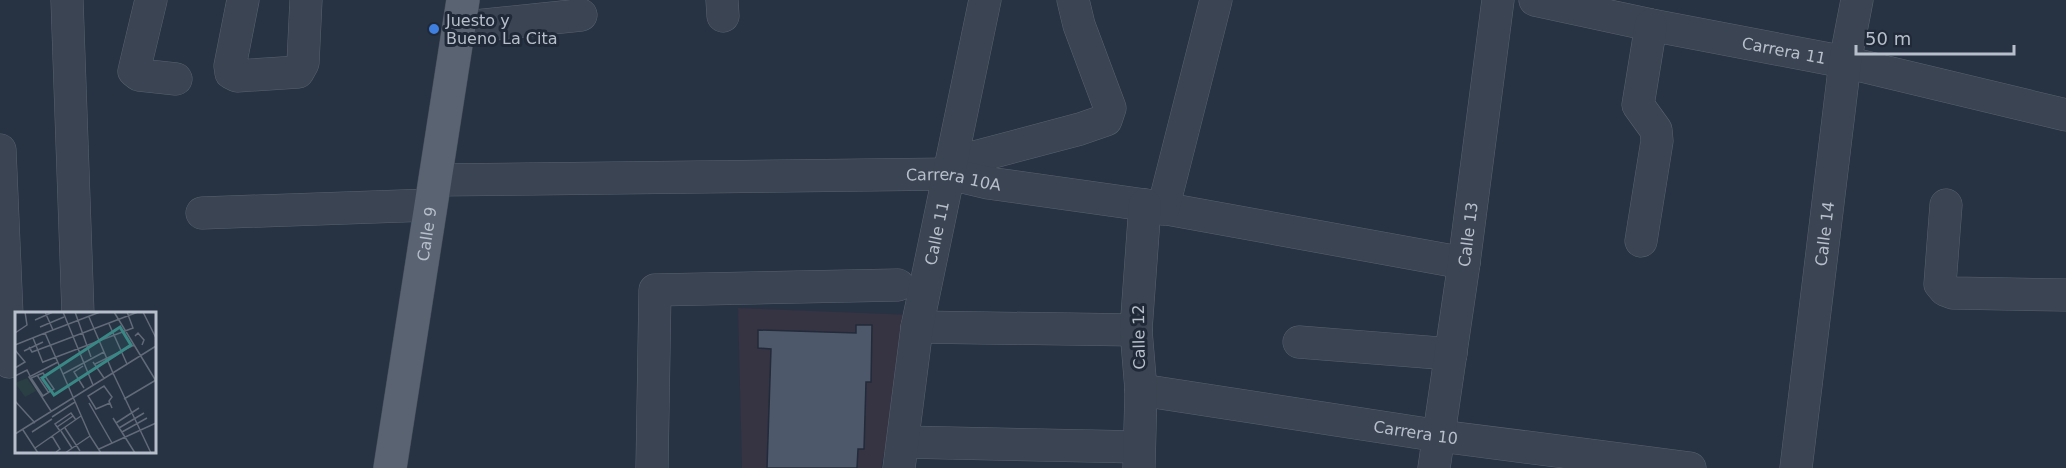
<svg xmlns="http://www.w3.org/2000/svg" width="2066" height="468" font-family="'DejaVu Sans',sans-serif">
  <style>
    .medical { fill: #363343 }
    .building { fill: #4d586b; stroke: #222b39; stroke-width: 1.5 }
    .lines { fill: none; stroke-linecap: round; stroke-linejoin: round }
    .minor-casing { stroke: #59626f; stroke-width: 33 }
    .major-casing { stroke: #454d5b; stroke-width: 34 }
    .minor { stroke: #3b4452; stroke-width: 32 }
    .major { stroke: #596372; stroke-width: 33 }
    .shop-dot { fill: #3f7fe0; stroke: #202937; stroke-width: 2 }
    .labels { text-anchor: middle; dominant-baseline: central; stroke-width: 6; stroke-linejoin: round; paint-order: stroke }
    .poi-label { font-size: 16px; fill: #b8bfcc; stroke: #202937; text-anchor: start }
    .street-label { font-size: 16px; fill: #b8bfcc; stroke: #202937 }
    .inset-road { fill: none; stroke: #616a79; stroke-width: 1.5 }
    .view { fill: #398886; fill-opacity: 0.15; stroke: #398886; stroke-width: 3 }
    .inset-edge { fill: none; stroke: #b8bfcc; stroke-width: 3 }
  </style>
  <rect width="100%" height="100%" fill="#273242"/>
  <path class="medical" d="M738,308L912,315L881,468H742Z"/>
  <path class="building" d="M856,325H872L871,382H866L864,449H858L857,468H767L771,349L758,348V330L856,333Z"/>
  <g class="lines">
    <g class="minor-casing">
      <g id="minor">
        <path d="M67,0L78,314"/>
        <path d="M151,0L134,71L139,75L176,79"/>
        <path d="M243,0L230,66L231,73L237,76L298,72L303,63L306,0"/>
        <path d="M722,0L723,16"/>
        <path id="s1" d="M1535,0L1651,25L1845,62L2066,115"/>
        <path d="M459,26H475L581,15"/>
        <path d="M0,150L9,362"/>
        <path d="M953,156L971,158L1080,129L1106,120L1110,108L1079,25L1073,0"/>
        <path id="s2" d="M435,180L950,174L988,183L1145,205L1464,263"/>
        <path d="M1946,205L1940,284L1945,290L1953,293L2066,295"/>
        <path d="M1163,209L1216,0"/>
        <path d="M202,213L430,205"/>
        <path d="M1641,241L1657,141L1656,130L1638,105L1651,25"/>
        <path d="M917,327L1136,330"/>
        <path d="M1299,342L1451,354"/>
        <path id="s3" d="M1141,390L1440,436L1690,468"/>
        <path d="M904,442L1139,447"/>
        <path d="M652,468L655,290L898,285"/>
        <path id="s4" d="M899,468L917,327L985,0"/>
        <path d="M1139,468L1141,390L1136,330L1145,205"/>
        <path id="s5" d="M1434,468L1464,263L1498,0"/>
        <path id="s6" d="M1796,468L1845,62L1857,0"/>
      </g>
    </g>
    <g class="major-casing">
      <g id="major">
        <path id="s7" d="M390,468L463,0"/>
      </g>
    </g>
    <use href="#minor" class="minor"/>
    <use href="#major" class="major"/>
  </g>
  <circle class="shop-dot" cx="434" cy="29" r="6"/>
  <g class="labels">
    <g class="poi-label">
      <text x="446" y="20">Juesto y<tspan x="446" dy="18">Bueno La Cita</tspan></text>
    </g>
    <g class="street-label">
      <text stroke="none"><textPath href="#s1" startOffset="254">Carrera 11</textPath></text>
      <text stroke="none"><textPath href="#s2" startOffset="519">Carrera 10A</textPath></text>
      <text stroke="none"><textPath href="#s4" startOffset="238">Calle 11</textPath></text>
      <text stroke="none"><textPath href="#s7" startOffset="237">Calle 9</textPath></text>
      <text stroke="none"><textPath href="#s5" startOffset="236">Calle 13</textPath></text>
      <text stroke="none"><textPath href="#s6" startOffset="236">Calle 14</textPath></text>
      <text transform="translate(1139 337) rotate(-91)">Calle 12</text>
      <text stroke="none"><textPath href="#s3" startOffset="278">Carrera 10</textPath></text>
    </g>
  </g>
  <g transform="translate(15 312)">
    <rect width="141" height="141" fill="#273242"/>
    <path d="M12,66L21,79L10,85L0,71Z" fill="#293f43"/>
    <path class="inset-road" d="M30,0L38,18M48,0L78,73M60,0L76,45M99,0L141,69M128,0L141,26M74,5L98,61M20,8L38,0M94,12L112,52M25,15L49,5M0,21L12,13L10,0M30,21L85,0M120,24L123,21L129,28L127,33M18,26L28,51M0,33L30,21L75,124L86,141M36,33L123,0M14,35L17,40L36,33M0,38L10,50L0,56M9,39L28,30M28,50L118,16L112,0M78,50L89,66M80,52L119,33M68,54L59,60L69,76M28,61L39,77L28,84L16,66ZM98,61L136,141M48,62L89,40M22,63L34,81M0,64L12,58L15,64M109,87L141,68M0,89L20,111M74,91L97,131M95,91L81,97L73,84L89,74L97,85L94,89L97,96M36,99L14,65L43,50M37,105L60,90M98,106L120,141M101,111L124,96M42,115L58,104M50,116L65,139M104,116L129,101M8,118L23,141M45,119L40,112L56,101L61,108M46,119L57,136M17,120L37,107M107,120L132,106M0,122L141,34M37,124L45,137L41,140M20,136L66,104M84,137L141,111M50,141L75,124"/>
    <path class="view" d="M105,15L116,33L39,83L27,66Z"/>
    <rect width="141" height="141" class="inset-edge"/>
  </g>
  <path d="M1856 45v9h158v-9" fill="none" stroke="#b8bfcc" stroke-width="3"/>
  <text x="1865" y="45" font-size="18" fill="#b8bfcc" stroke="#202937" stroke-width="4.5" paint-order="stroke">50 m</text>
</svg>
